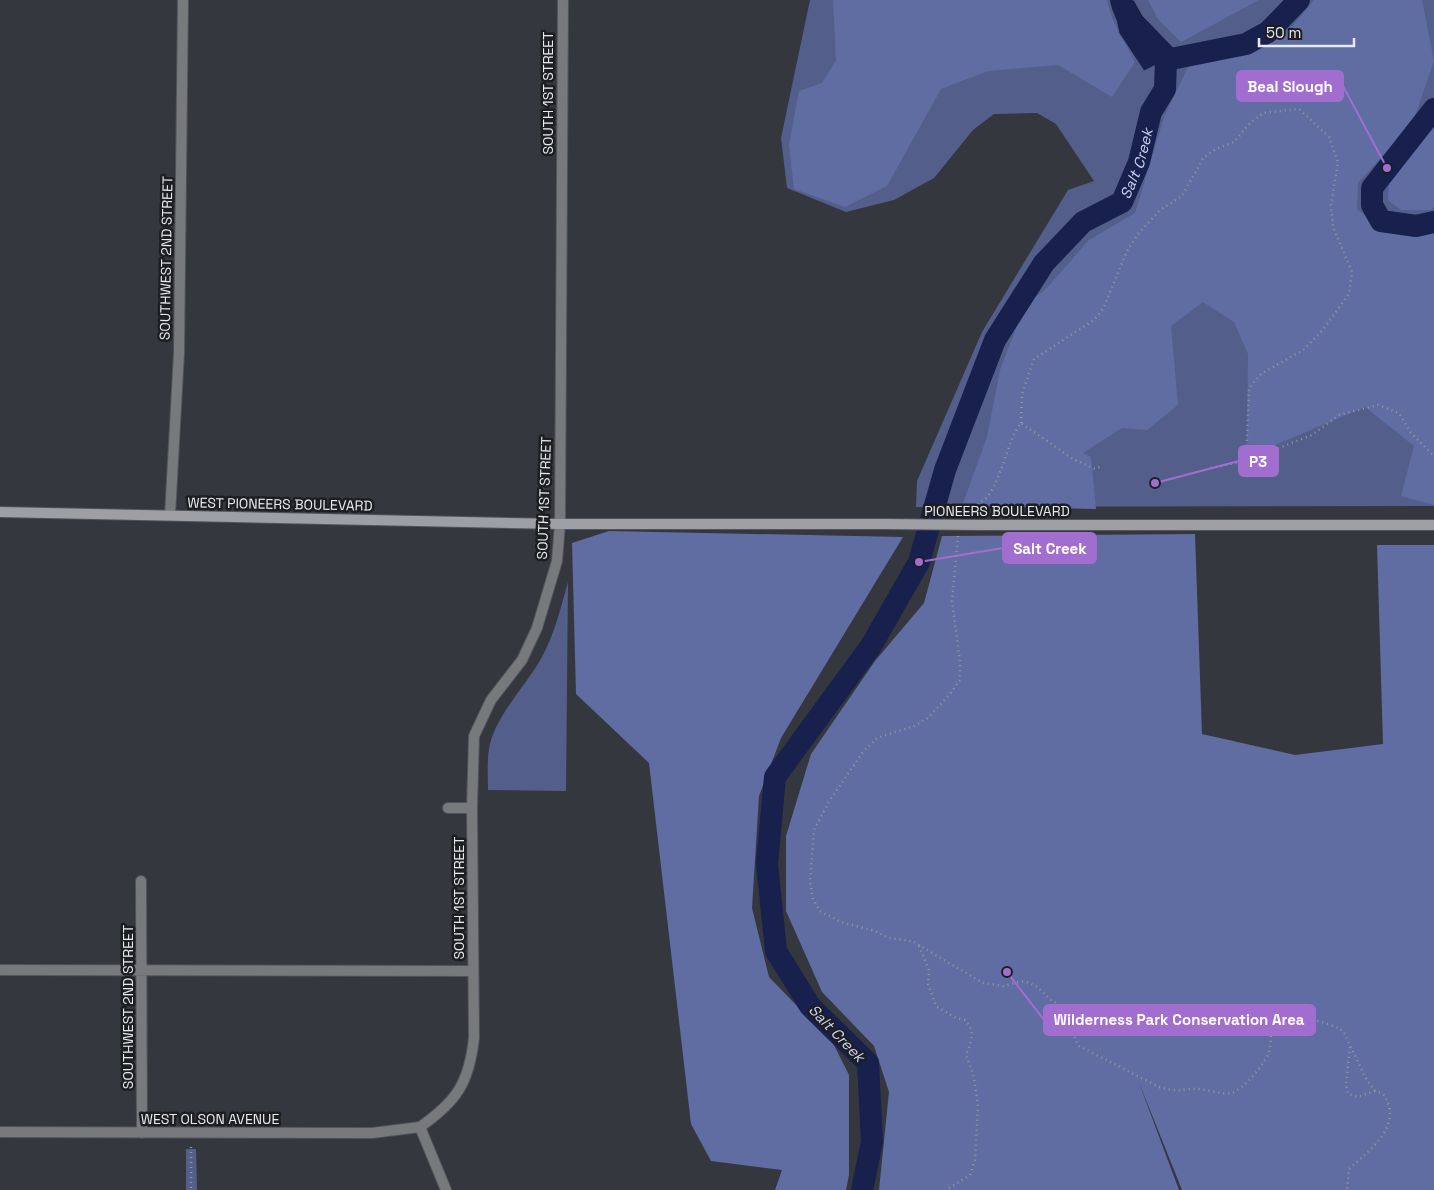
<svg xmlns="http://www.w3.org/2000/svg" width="1434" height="1190" font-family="'Space Grotesk',sans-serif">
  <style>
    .green { fill: #535f8a }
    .forest { fill: #5f6da3 }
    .water { fill: #18204e; stroke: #565d7e }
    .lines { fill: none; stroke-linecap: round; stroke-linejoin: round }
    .river { stroke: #18204e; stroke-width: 22 }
    .minor-casing { stroke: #51545a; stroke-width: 12 }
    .tertiary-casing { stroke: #51545a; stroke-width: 12 }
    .secondary-casing { stroke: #51545a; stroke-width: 12 }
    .path { stroke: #95989d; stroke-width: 2.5; stroke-dasharray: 1 4; stroke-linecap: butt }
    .minor { stroke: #78797d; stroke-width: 10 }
    .tertiary { stroke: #78797d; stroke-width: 10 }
    .secondary { stroke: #9d9fa4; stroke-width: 10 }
    .secondary-bridge-casing { stroke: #51545a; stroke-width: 12; stroke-linecap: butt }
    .secondary-bridge { stroke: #9d9fa4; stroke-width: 10 }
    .labels { text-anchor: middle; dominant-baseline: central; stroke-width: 5; stroke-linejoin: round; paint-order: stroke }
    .street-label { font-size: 14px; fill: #e8eaee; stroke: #1d1e21 }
    .water-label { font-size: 15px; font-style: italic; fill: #cad4f5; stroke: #1d1e21 }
    .leader { fill: none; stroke: #a16ecf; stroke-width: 2 }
    .callout-dot { fill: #a16ecf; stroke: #1d1e21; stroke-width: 2 }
    .callout { fill: #a16ecf; stroke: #a16ecf; stroke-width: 2 }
    .callout-label { font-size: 15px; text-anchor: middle; font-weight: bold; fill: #fff }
  </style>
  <rect width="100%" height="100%" fill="#34373e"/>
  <path class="green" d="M810,0H1434V506L916,507L917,481L982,332L1068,190L1094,181L1056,124L1037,113L994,114L973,130L934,178L894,200L846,212L787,188L781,138Z
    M568,582L566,791L488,790C488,773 486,754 492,737C502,708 529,682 543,655C555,632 561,607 568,582Z
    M186,1149H196L197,1190H186Z"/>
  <path class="forest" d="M833,0H1107L1112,18L1135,62L1112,97L1058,65L988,71L941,89L887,186L845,207L794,189L789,145L799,91L822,83L836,60Z
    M1148,0H1259L1181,42L1158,19Z
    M1314,0H1422L1434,61L1413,122L1358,183L1357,209L1375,224L1420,234L1434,228V505L1401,496L1414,446L1365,407L1247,457L1248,354L1234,322L1203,302L1171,326L1178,405L1147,430L1122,428L1083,453L1091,457L1096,509L962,506L987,437L1000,370L1025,305L1046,289L1089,240L1135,213L1164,117L1189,65L1255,51L1290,29Z
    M1434,121V207L1431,210H1401L1388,200L1389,178L1422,141Z
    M609,531L903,537L781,738L759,796L752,908L769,977L833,1043L849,1075V1175L846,1190H775L782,1170L711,1161L691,1124L649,763L576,694L572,543Z
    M1195,534L1202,734L1295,755L1383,744L1377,545H1434V1190H1182L1138,1080L1179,1190H879L889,1092L874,1046L822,992L786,911V836L811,754L875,661L924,603L942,536Z"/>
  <path class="water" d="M1112,0H1134L1143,16L1175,49L1166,60L1144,71L1119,33Z"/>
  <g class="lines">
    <g class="river">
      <path d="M1166,60L1246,44L1268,32L1299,0"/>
      <path d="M1434,109L1372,188V205L1381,221L1416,226L1434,222"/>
      <path id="s1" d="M862,1190L872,1142L868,1063L810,1006L776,951L767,864L775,777L871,646L919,562L945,470L995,340L1044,263L1083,222L1122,202L1139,162L1151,112L1165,89L1166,60C1149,43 1126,24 1121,0"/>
    </g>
    <g class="minor-casing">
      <path id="minor" d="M170,515L179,353L183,0
        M560,524L563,0
        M448,808H472
        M141,881L142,1133
        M0,970L473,971
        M0,1132L372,1133L420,1127"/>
    </g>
    <g class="tertiary-casing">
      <path id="tertiary" d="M446,1190L420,1127C457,1101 469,1083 474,1038L472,808L474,736L491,700L522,660L537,628L557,561L560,524"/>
    </g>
    <g class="secondary-casing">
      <path id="secondary" d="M0,512L560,524H885
        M979,525H1434"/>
    </g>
    <path class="path" d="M1021,423L1022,394L1034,359L1094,320L1103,309L1127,251L1138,234L1160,210L1182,196L1204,157L1216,149L1234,142L1250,123L1263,113L1299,109L1329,137L1338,162L1331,205L1333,227L1352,272L1349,294L1321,332L1303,350L1261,374L1249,388L1246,461
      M1211,468L1246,461L1312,435L1339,415L1378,405L1399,413L1411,433L1434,456
      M967,515C971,506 981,504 987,497C1004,475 1005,445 1021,423L1073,459L1095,469L1100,467
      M958,536L952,601L960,662V680L950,694L928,718L914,726L877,738L863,752L830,800L814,830L810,882L813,899L820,911L841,922L875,931L889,938L912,941L983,983L1003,986L1024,981L1036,986L1051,1000L1070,1011L1075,1019L1074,1036L1079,1046L1159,1087C1177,1093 1183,1088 1200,1089C1210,1090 1222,1095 1231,1093C1242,1091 1266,1063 1269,1052C1272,1040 1270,1030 1274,1018L1282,1014L1295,1013L1339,1028L1345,1034L1365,1077L1375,1091L1383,1094C1405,1124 1370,1150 1349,1169L1347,1190
      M919,946L929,970L928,984L936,1006L956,1018L965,1020C976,1032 971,1042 966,1055L974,1077L978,1106L975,1160L970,1175L946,1190
      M1350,1047L1346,1084L1348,1094L1358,1097L1375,1091
      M191,1147V1190"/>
    <use href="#minor" class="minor"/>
    <use href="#tertiary" class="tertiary"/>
    <use href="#secondary" class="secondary"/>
    <g class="secondary-bridge-casing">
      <path id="secondary-bridge" d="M885,524L979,525"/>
    </g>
    <use href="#secondary-bridge" class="secondary-bridge"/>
  </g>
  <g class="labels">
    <g class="street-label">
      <text transform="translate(548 93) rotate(-90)">SOUTH 1ST STREET</text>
      <text transform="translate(166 258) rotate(-89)">SOUTHWEST 2ND STREET</text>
      <text transform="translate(544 498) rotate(-88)">SOUTH 1ST STREET</text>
      <text transform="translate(280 504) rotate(1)">WEST PIONEERS BOULEVARD</text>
      <text x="997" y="511">PIONEERS BOULEVARD</text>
      <text transform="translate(459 898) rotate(-90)">SOUTH 1ST STREET</text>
      <text transform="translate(128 1007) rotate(-90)">SOUTHWEST 2ND STREET</text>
      <text x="210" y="1119">WEST OLSON AVENUE</text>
    </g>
    <g class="water-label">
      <text stroke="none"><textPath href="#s1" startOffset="1176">Salt Creek</textPath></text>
      <text transform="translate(837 1033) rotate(46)">Salt Creek</text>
    </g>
  </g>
  <path class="leader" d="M1387 168L1343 86M1155 483L1239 461M919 562L1003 548M1007 972L1044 1020"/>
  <g class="callout-dot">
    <circle cx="1387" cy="168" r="5"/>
    <circle cx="1155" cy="483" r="5"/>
    <circle cx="919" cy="562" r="5"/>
    <circle cx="1007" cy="972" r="5"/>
  </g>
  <g class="callout">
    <rect x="1237" y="71" width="106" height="30" rx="5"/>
    <rect x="1239" y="446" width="39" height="30" rx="5"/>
    <rect x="1003" y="533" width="93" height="30" rx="5"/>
    <rect x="1044" y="1005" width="271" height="30" rx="5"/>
  </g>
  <g class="callout-label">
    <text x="1290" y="92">Beal Slough</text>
    <text x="1258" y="467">P3</text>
    <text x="1050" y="554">Salt Creek</text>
    <text x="1179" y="1025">Wilderness Park Conservation Area</text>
  </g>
  <path d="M1259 38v8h95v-8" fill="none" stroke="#e8eaee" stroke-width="2.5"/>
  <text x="1266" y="38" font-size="15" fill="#e8eaee" stroke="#1d1e21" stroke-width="4" paint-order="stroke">50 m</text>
</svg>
